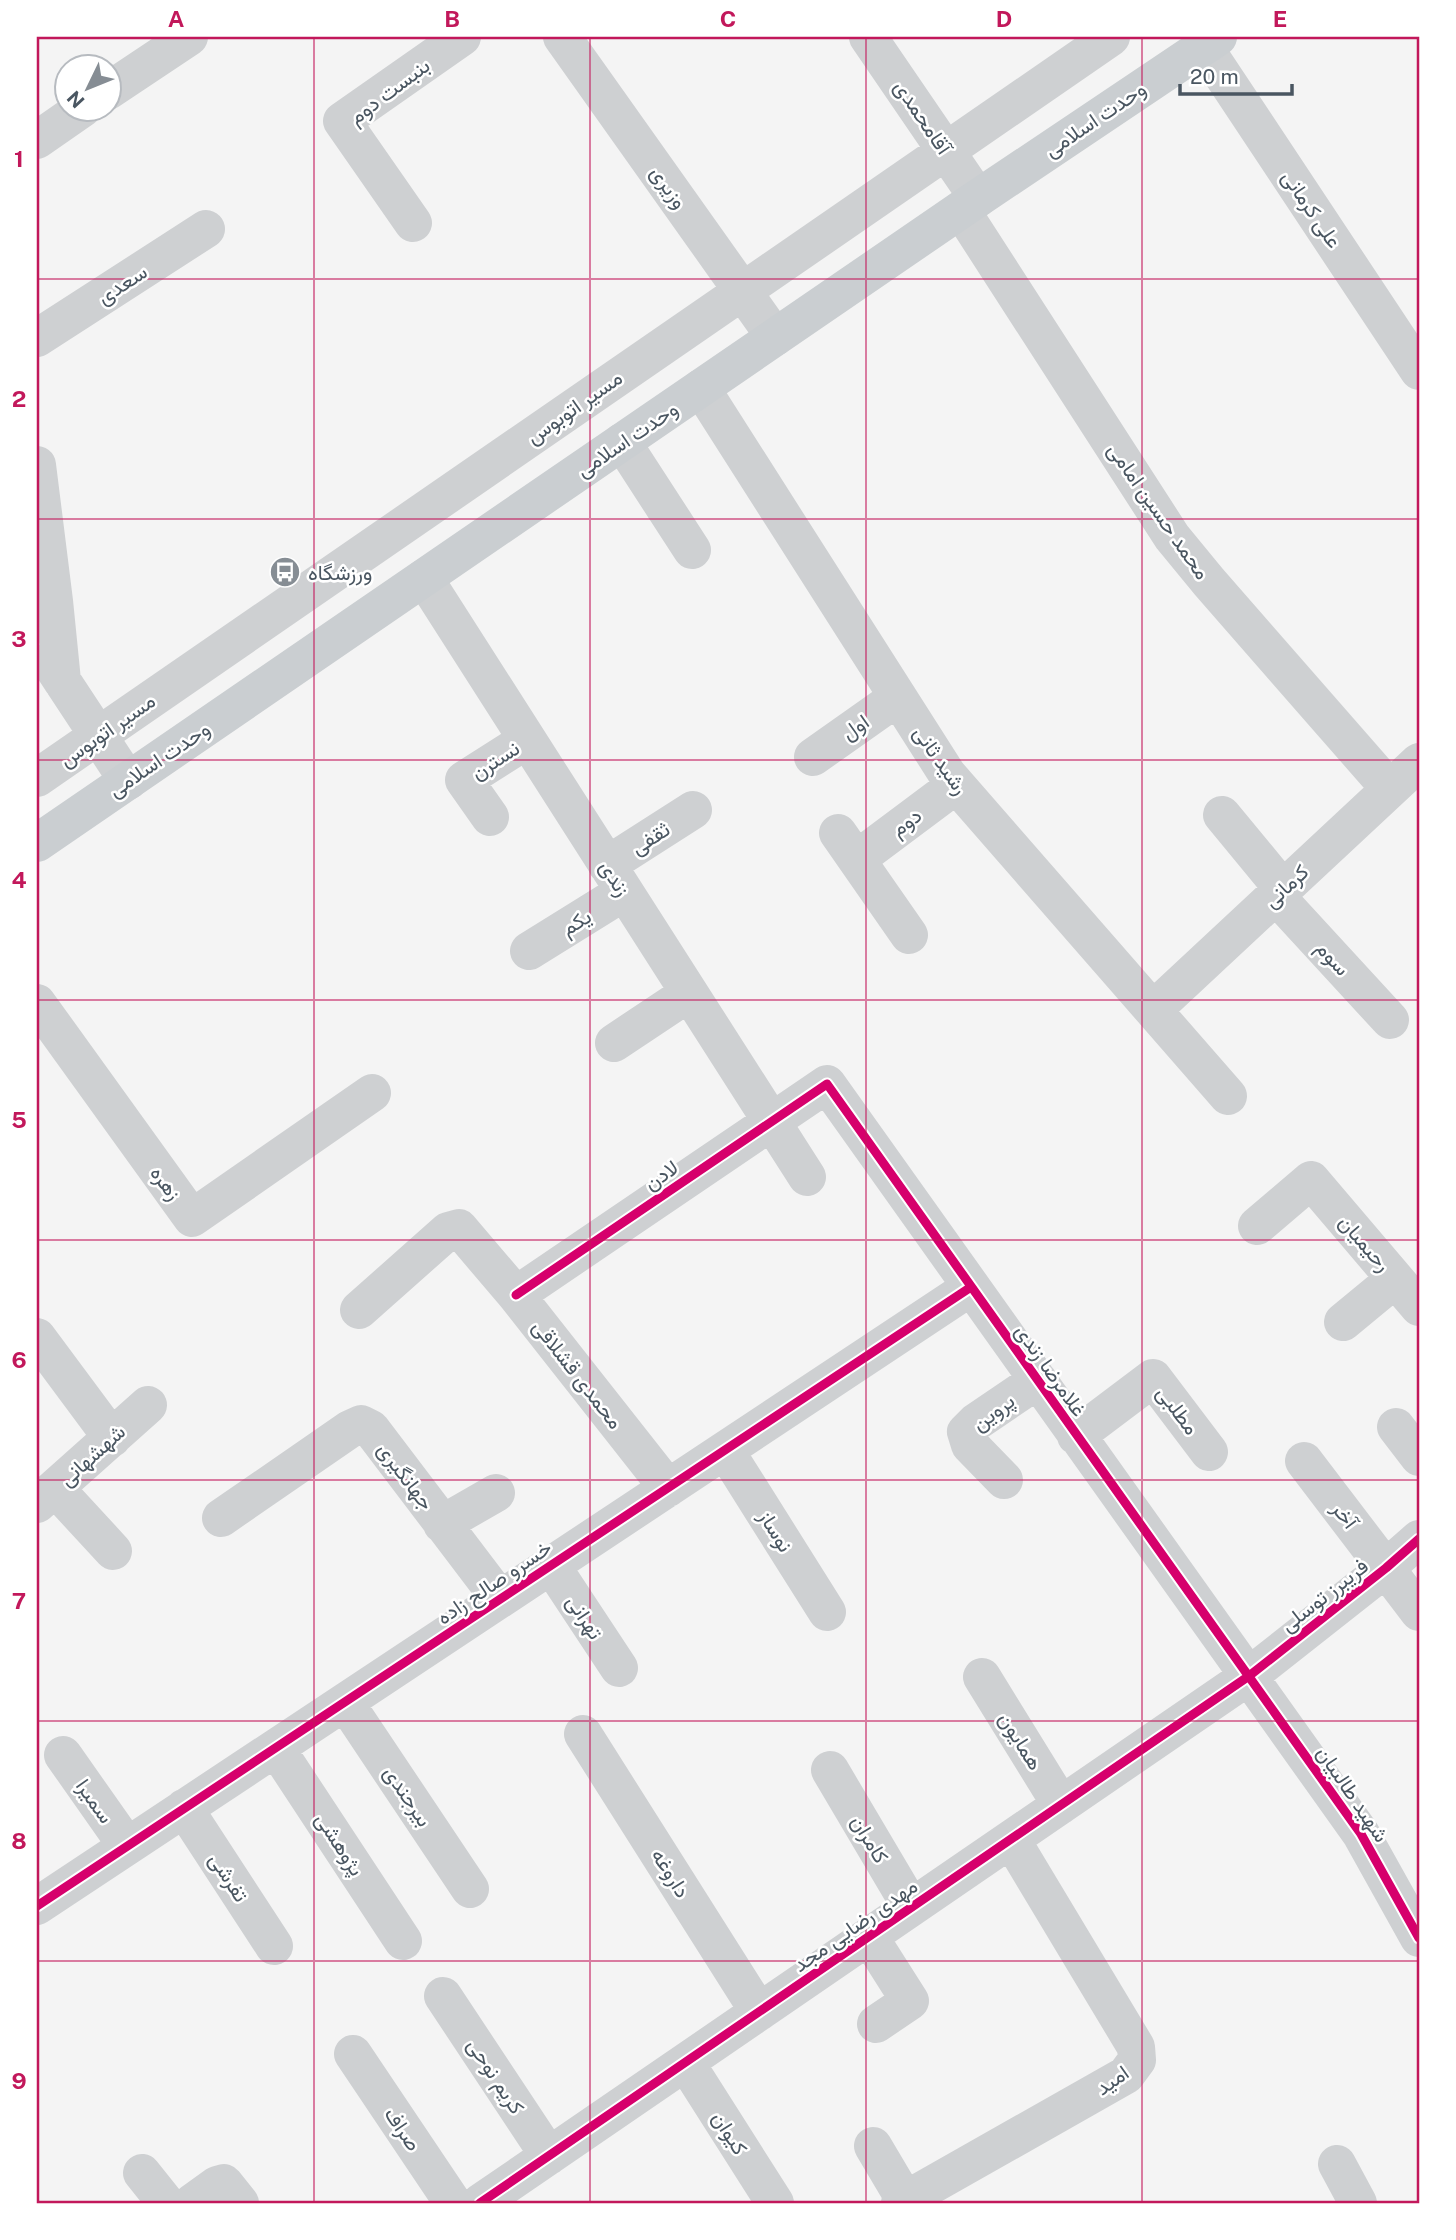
<svg xmlns="http://www.w3.org/2000/svg" width="1456" height="2240" font-family="'Public Sans',Vazirmatn,sans-serif">
  <style>
    .lines { fill: none; stroke-linecap: round; stroke-linejoin: round }
    .minor { stroke: #ced0d2; stroke-width: 38 }
    .major { stroke: #caced1; stroke-width: 38 }
    .cycleway-casing { stroke: #fff; stroke-width: 13 }
    .cycleway { stroke: #d6006c; stroke-width: 9 }
    .grid { fill: none; stroke: #c2185b; stroke-width: 2; stroke-opacity: 0.55 }
    .labels { text-anchor: middle; dominant-baseline: central; stroke-width: 5; stroke-linejoin: round; paint-order: stroke }
    .street-label { font-size: 21px; fill: #4a5661; stroke: #fff }
    .poi-label { font-size: 21px; fill: #4a5661; stroke: #fff; text-anchor: start }
    .neatline { fill: none; stroke: #c2185b; stroke-width: 2.5 }
    .grid-label { font-size: 23px; text-anchor: middle; font-weight: bold; fill: #c2185b }
  </style>
  <rect width="100%" height="100%" fill="#f4f4f4"/>
  <g class="lines">
    <path class="minor" d="M562,37L775,337
      M868,37L978,198
      M1204,47L1419,371
      M108,91L189,37
      M37,140L83,108
      M961,210L1172,537L1209,582L1390,789
      M413,223L342,121L462,37
      M37,338L206,229
      M701,388L947,774L1228,1096
      M622,442L692,550
      M37,465L54,601L62,681
      M424,578L807,1177
      M49,661L128,781
      M813,757L898,697
      M37,778L1111,37
      M1222,815L1283,889
      M490,817L464,780L527,740
      M838,833L909,935
      M857,859L956,785
      M607,865L693,810
      M1276,896L1390,1020
      M529,951L624,892
      M37,1003L192,1218L372,1093
      M1153,1010L1419,762
      M614,1043L689,993
      M1257,1226L1311,1180L1419,1307
      M516,1295L827,1084L1361,1834L1419,1938
      M359,1310L448,1231L459,1228L516,1295L668,1488
      M1343,1322L1395,1279
      M37,1337L112,1438
      M1396,1427L1419,1457
      M1076,1436L1153,1378L1209,1452
      M725,1450L827,1612
      M1304,1461L1419,1612
      M1004,1480L970,1445L966,1432L976,1422L1038,1380
      M55,1488L113,1551
      M37,1504L148,1405
      M221,1518L350,1429L361,1424L371,1429L500,1599
      M442,1524L496,1493
      M551,1565L619,1668
      M982,1677L1061,1805
      M345,1702L470,1889
      M583,1734L759,2012
      M276,1748L403,1941
      M63,1755L127,1846
      M830,1770L911,1907
      M184,1808L274,1946
      M37,1906L971,1287
      M870,1938L910,2001L876,2024
      M443,1996L549,2156
      M353,2054L453,2203
      M686,2063L775,2203
      M873,2146L905,2200
      M1337,2164L1358,2203
      M142,2173L166,2203
      M192,2203L217,2185L224,2183L240,2203
      M480,2203L1249,1676L1386,1568L1419,1539
      M900,2203L1126,2075L1137,2060L1136,2047L1011,1839"/>
    <path class="major" d="M37,843L978,198L1218,37"/>
    <g class="cycleway-casing">
      <path id="cycleway" d="M516,1295L827,1084L1361,1834L1419,1938
        M37,1906L971,1287
        M480,2203L1249,1676L1386,1568L1419,1539"/>
    </g>
    <use href="#cycleway" class="cycleway"/>
  </g>
  <path class="grid" d="M314,37V2203M590,37V2203M866,37V2203M1142,37V2203M37,279H1419M37,519H1419M37,760H1419M37,1000H1419M37,1240H1419M37,1480H1419M37,1721H1419M37,1961H1419"/>
  <defs>
    <g id="bus-disc" transform="scale(1.575)"><circle r="9.5" fill="#868d94" stroke="#fff"/><path d="M-5-6H5V4H4V6H2V4H-2V6H-4V4H-5ZM-3.5-4V0h7V-4ZM-3.5 1.2v1.5H-2V1.2ZM2 1.2v1.5H3.5V1.2Z" fill="#fff"/></g>
  </defs>
  <g fill-rule="evenodd">
    <use href="#bus-disc" x="285" y="572"/>
  </g>
  <g class="labels">
    <g class="street-label">
      <text transform="translate(389 91) rotate(-37)">بنبست دوم</text>
      <text transform="translate(923 117) rotate(56)">آقامحمدی</text>
      <text transform="translate(1095 119) rotate(-34)">وحدت اسلامی</text>
      <text transform="translate(669 187) rotate(55)">وزیری</text>
      <text transform="translate(1312 209) rotate(56)">علی کرمانی</text>
      <text transform="translate(122 284) rotate(-33)">سعدی</text>
      <text transform="translate(574 407) rotate(-35)">مسیر اتوبوس</text>
      <text transform="translate(627 439) rotate(-34)">وحدت اسلامی</text>
      <text transform="translate(1159 511) rotate(55)">محمد حسین امامی</text>
      <text transform="translate(855 727) rotate(-35)">اول</text>
      <text transform="translate(107 730) rotate(-35)">مسیر اتوبوس</text>
      <text transform="translate(159 759) rotate(-34)">وحدت اسلامی</text>
      <text transform="translate(495 760) rotate(-33)">نسترن</text>
      <text transform="translate(941 760) rotate(55)">رشید ثانی</text>
      <text transform="translate(906 822) rotate(-37)">دوم</text>
      <text transform="translate(650 838) rotate(-33)">ثقفی</text>
      <text transform="translate(615 878) rotate(58)">زندی</text>
      <text transform="translate(1286 886) rotate(-43)">کرمانی</text>
      <text transform="translate(576 922) rotate(-32)">یکم</text>
      <text transform="translate(1333 958) rotate(47)">سوم</text>
      <text transform="translate(661 1175) rotate(-34)">لادن</text>
      <text transform="translate(166 1183) rotate(54)">زهره</text>
      <text transform="translate(1365 1243) rotate(49)">رحیمیان</text>
      <text transform="translate(1051 1370) rotate(55)">غلامرضا زندی</text>
      <text transform="translate(578 1374) rotate(52)">محمدی قشلاقی</text>
      <text transform="translate(1178 1410) rotate(53)">مطلبی</text>
      <text transform="translate(993 1412) rotate(-37)">پروین</text>
      <text transform="translate(92 1455) rotate(-42)">شهشهانی</text>
      <text transform="translate(406 1476) rotate(53)">جهانگیری</text>
      <text transform="translate(1345 1515) rotate(53)">آخر</text>
      <text transform="translate(776 1531) rotate(58)">نوساز</text>
      <text transform="translate(494 1582) rotate(-34)">خسرو صالح زاده</text>
      <text transform="translate(1324 1595) rotate(-38)">فریبرز توسلی</text>
      <text transform="translate(585 1617) rotate(57)">تهرانی</text>
      <text transform="translate(1021 1741) rotate(58)">همایون</text>
      <text transform="translate(1353 1794) rotate(56)">شهید طالبیان</text>
      <text transform="translate(408 1796) rotate(56)">بیرجندی</text>
      <text transform="translate(95 1801) rotate(55)">سمیرا</text>
      <text transform="translate(870 1839) rotate(59)">کامران</text>
      <text transform="translate(340 1844) rotate(57)">پژوهشی</text>
      <text transform="translate(671 1873) rotate(58)">داروغه</text>
      <text transform="translate(229 1877) rotate(57)">تفرشی</text>
      <text transform="translate(855 1925) rotate(-35)">مهدی رضایی مجد</text>
      <text transform="translate(496 2076) rotate(57)">کریم نوحی</text>
      <text transform="translate(1112 2080) rotate(-35)">امید</text>
      <text transform="translate(403 2129) rotate(56)">صراف</text>
      <text transform="translate(730 2133) rotate(58)">کیوان</text>
    </g>
    <g class="poi-label">
      <text x="308" y="572">ورزشگاه</text>
    </g>
  </g>
  <rect width="1456" height="2240" fill="none" stroke="#ffffff" stroke-width="77"/>
  <g transform="translate(88 88) rotate(227)"><circle r="33" fill="#ffffff" stroke="#b7bbc0" stroke-width="2"/>
  <path d="M0-5L12 26L0 18L-12 26Z" fill="#868d94"/>
  <text y="-10" font-size="19" font-weight="bold" text-anchor="middle" fill="#4a5661">N</text>
  </g>
  <path d="M1180 84v10h112v-10" fill="none" stroke="#4a5661" stroke-width="3.5"/>
  <text x="1190" y="84" font-size="21" fill="#4a5661" stroke="#ffffff" stroke-width="5" paint-order="stroke">20 m</text>
  <rect x="38" y="38" width="1380" height="2164" class="neatline"/>
  <g class="grid-label">
    <text x="176" y="27">A</text>
    <text x="452" y="27">B</text>
    <text x="728" y="27">C</text>
    <text x="1004" y="27">D</text>
    <text x="1280" y="27">E</text>
    <text x="19" y="167">1</text>
    <text x="19" y="407">2</text>
    <text x="19" y="647">3</text>
    <text x="19" y="888">4</text>
    <text x="19" y="1128">5</text>
    <text x="19" y="1368">6</text>
    <text x="19" y="1609">7</text>
    <text x="19" y="1849">8</text>
    <text x="19" y="2089">9</text>
  </g>
</svg>
